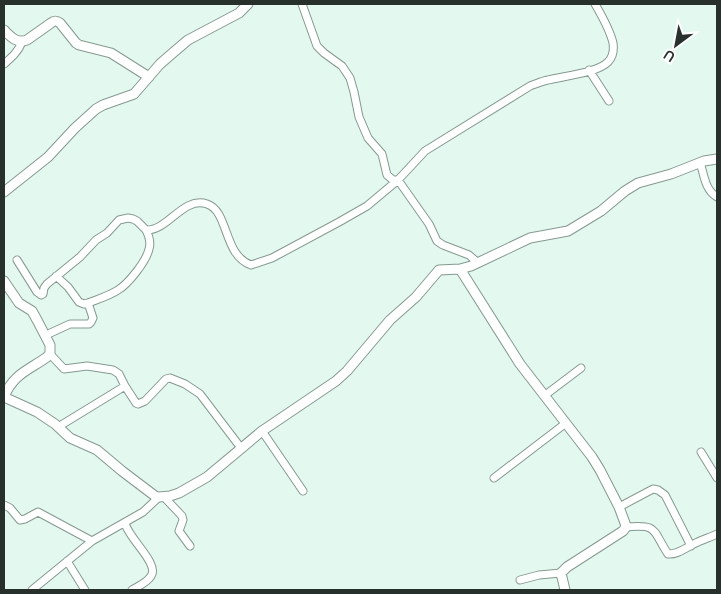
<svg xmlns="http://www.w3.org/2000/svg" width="721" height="594" font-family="Mulish,sans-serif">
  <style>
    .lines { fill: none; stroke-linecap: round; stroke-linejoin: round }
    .minor-casing { stroke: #859990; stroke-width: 9 }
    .tertiary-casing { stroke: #859990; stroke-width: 11 }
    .minor { stroke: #fff; stroke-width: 7 }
    .tertiary { stroke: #fff; stroke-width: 9 }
  </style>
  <rect width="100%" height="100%" fill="#e3f9ef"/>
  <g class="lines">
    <g class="minor-casing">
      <path id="minor" d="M302,4L317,46L324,53L342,66L350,78L354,92L359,117L368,138L382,154L387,175L393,180H398L429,224L437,241L443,245L469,255L478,263
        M4,64C12,57 18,52 22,42
        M589,70L609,101
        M700,162C704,175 705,190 717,197
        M17,260L37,292L41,295L43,294L44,288L47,284L80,257L96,240L107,233L119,220L128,218L133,219L137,221L146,230C168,231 183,196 207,204C229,211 223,255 251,265L272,258L339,222L367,206L398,180L425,151L530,86C536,84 542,81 548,80C564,76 597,73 608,62C613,57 614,50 613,43C610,30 602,16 595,4
        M56,276L68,287L79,302L84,304L88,303
        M46,335L70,324H89L91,322L93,318L88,303C98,299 109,296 118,290C128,284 146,262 149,249C151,243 149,236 146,230
        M50,354L64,369L87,366L113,370L119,374L125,386
        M544,396L581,368
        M58,427L125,386L136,403L138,404L145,401L166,379L170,378L185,384L200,394L241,448
        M262,431L303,491
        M701,452L717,478
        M494,478L566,423
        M164,497L182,516L183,520L179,531L190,546
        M4,505L10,508L20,520L25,519L38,512L92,541
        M619,507L653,489L658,490L665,495L691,546
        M125,523C128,538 160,564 151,576C147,583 138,586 132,590
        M626,527C659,524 652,530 668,554C678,555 688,546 698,542C704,539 711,537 717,534
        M67,561L85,590
        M520,580L539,575L561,573
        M32,590L92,541L143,512L159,497"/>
    </g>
    <g class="tertiary-casing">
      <path id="tertiary" d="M4,30C11,37 17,44 27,40L51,23C55,20 57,21 60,23L76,43L79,45L111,53L149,77
        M4,192L48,157L75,128L96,109L103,105L134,94L160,64L175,51L188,40L239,13L248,4
        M460,269L520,364L592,457L600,470L619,507L625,523L626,527L623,531L567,567L561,573L565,590
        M4,281L19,303L32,311L37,320L50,345V354L47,357C29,370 13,374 4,397
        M4,397L37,412L55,424L70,438L97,450L122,471L155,496L159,497L170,496L179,493L207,477L262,431L336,381L347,371L390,320L416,297L439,270L460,269L471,266L530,238L568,231L601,211L625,191L638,183L671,174L704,161L717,159"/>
    </g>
    <use href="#minor" class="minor"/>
    <use href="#tertiary" class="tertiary"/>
  </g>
  <rect width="721" height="594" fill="none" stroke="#28302c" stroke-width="10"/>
  <g transform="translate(676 45) rotate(212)" stroke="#ffffff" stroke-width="4" paint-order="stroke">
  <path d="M0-4L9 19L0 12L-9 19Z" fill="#28302c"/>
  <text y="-8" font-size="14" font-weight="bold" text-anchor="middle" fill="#28302c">U</text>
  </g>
</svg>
